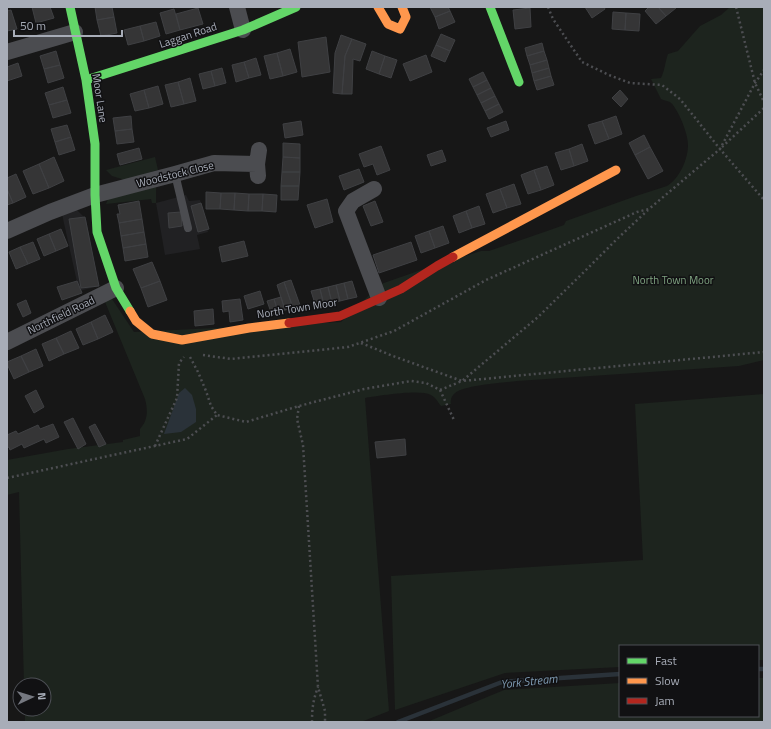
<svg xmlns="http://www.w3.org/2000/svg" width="771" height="729" font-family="'Titillium Web',sans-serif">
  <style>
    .built { fill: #212123 }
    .green { fill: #1d241e }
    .water { fill: #2a3239 }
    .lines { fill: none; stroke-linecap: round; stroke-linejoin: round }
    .stream { stroke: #2a3239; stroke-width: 4.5 }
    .building { fill: #353536; stroke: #3f4043 }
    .path { stroke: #4d4e52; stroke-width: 2.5; stroke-dasharray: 2 3; stroke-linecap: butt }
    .lane { stroke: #4b4c50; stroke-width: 8 }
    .street { stroke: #4b4c50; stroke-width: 16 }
    .fast { stroke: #63d668; stroke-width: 9 }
    .slow { stroke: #ff974d; stroke-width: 9 }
    .jam { stroke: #b3261e; stroke-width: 9 }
    .labels { text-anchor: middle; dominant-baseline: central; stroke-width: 3; stroke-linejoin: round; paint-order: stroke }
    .street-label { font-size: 11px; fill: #a8adb8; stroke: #111113 }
    .park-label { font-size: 11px; fill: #7fa381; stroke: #111113 }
    .water-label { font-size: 12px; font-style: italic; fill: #7f9bb3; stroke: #111113 }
  </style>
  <rect width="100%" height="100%" fill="#171717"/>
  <path class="built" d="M186,195L189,201L200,200L208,232L197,235L200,249L165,255L156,203Z
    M76,209L86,219L99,286L79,291L62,214Z"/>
  <path class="green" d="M730,7H764V360L739,366L517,381C503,383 465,385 455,393C452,396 450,399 451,404L441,406C438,402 435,397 431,395C419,389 379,396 365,398L389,711L361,722H25V709H44V685H24L19,492L7,495V460L68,449L123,442V440L140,436V429C148,420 148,411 145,399L103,297L110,296L134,332L341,322L381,284L421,270L481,251H489L550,230L564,225L566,221L636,196L667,186C680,178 688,159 688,145C688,136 683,123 679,115C676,110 674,105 670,102C667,101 663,100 661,99L651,79L661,78C665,70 665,62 668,54L678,51L700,26L721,15Z
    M155,157L158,170L125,180L112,176L106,170Z
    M156,187V203H152L151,199L106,204L108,199Z
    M764,394V660H758V646H620V667L505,673L395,710L391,576L643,560L635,404Z
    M758,678H764V722H427L504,690L620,683V716H758Z"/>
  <path class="water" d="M185,388L192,395L196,409V422L181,432L164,434L179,393Z"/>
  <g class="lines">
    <path class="stream" d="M758,669H764
      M398,722L502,682L620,674"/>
  </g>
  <path class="building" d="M32,7H50L54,18L36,23Z
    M95,7H112L114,17L97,20Z
    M430,7H448L450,11L435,17Z
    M585,7H604L605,9L592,18Z
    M649,7H658L666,16L656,24L645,11Z
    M658,7H675L676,8L666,16Z
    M198,8L203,24L180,30L176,14Z
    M530,8L531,27L515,29L513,10Z
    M174,9L180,30L166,34L160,13Z
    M11,10L17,29L7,31V11Z
    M450,11L455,22L439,29L435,17Z
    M613,12L626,13L625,30L612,29Z
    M626,13L640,14L639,31L625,30Z
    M114,17L117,33L101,36L97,20Z
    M156,22L160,36L144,41L140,26Z
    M140,26L144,41L128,45L124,30Z
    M441,34L455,40L450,51L436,45Z
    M341,35L352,39L345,56L342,94L333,93L335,53Z
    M326,37L330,72L302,77L298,42Z
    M352,39L366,44L360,61L353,59L352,94H342L345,56Z
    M542,43L544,51L527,56L525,48Z
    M436,45L450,51L445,62L431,56Z
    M290,49L297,72L283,76L277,53Z
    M56,51L60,65L44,69L40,56Z
    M372,51L385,56L379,74L366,69Z
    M544,51L547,60L530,65L527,56Z
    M277,53L283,76L270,79L264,56Z
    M426,55L432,72L410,81L403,64Z
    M385,56L397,60L391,78L379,74Z
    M256,58L261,75L249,78L244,62Z
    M547,60L549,68L532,73L530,65Z
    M244,62L249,78L236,82L232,65Z
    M18,63L22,76L7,81V67Z
    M60,65L64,78L48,83L44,69Z
    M222,68L226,83L215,86L211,71Z
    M549,68L551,76L534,81L532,73Z
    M211,71L215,86L203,89L199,74Z
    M483,72L487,80L473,87L469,79Z
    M551,76L554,85L537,90L534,81Z
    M190,78L196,101L184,104L178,82Z
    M487,80L491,88L477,95L473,87Z
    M178,82L184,104L171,107L165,85Z
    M158,86L163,104L149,108L144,90Z
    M63,87L67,100L49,105L45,93Z
    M491,88L495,96L481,103L477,95Z
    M144,90L149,108L135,111L130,94Z
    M620,90L628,99L621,107L612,98Z
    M495,96L499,104L485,111L481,103Z
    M67,100L71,113L53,118L49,105Z
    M499,104L503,112L489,119L485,111Z
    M131,116L132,129L115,131L113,118Z
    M616,116L622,134L609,139L602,121Z
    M301,121L303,135L285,138L283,124Z
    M506,121L509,130L491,137L487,128Z
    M602,121L609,139L595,144L588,125Z
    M67,125L71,137L55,142L51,129Z
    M132,129L134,142L117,144L115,131Z
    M644,135L650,147L635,155L629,143Z
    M71,137L75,150L59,155L55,142Z
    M283,143L300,144V158L283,157Z
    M582,144L588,161L574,166L569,149Z
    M381,146L390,170L377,175L373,164L364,167L359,154Z
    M650,147L663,171L648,179L635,155Z
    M139,148L142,159L120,165L117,154Z
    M569,149L574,166L561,170L555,153Z
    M442,150L446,161L431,166L427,155Z
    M54,157L64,181L49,188L39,164Z
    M283,157L300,158V172H282Z
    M39,164L49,188L33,194L23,171Z
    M547,166L554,185L541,190L534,170Z
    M359,169L364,182L344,190L339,176Z
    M534,170L541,190L528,194L521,175Z
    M282,172H300L299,186H281Z
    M16,174L26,197L13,203L7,189V178Z
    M514,184L521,204L507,208L500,189Z
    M281,186H299L298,200H281Z
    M7,189L13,203L7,205Z
    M500,189L507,208L493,213L486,194Z
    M206,192L221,193L220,209H206Z
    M221,193H235L234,210L220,209Z
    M235,193L249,194L248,211L234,210Z
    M249,194H263L262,211H248Z
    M263,194L277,195L276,212L262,211Z
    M327,199L333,222L315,228L307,205Z
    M139,201L142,219L119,223L117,214H120L118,205Z
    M375,201L383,222L371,226L363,206Z
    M201,203L209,229L198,232L191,206Z
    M479,206L485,224L472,228L466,211Z
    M466,211L472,228L459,233L453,216Z
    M181,212L182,226L169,228L168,213Z
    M85,217L99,286L81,288L69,219Z
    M142,219L144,232L121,236L119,223Z
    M443,226L449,243L435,248L429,231Z
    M61,229L68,246L56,251L49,234Z
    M429,231L435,248L421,253L415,236Z
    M144,232L146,244L123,248L121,236Z
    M49,234L56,251L44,256L37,239Z
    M244,241L248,256L222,262L219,247Z
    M33,242L40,259L28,264L20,247Z
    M411,242L417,260L379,273L373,255Z
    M146,244L148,257L125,261L123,248Z
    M20,247L28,264L16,269L9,252Z
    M152,262L160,281L141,288L133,269Z
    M291,280L300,305L293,308L284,282Z
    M77,281L82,293L62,300L57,287Z
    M160,281L167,300L148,307L141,288Z
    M352,281L357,297L348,299L344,283Z
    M284,282L293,308L285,310L277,285Z
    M344,283L348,299L340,301L336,285Z
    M336,285L340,301L332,303L328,287Z
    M328,287L332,303L324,305L320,289Z
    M320,289L324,305L316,307L311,291Z
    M260,291L264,304L248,309L244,296Z
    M281,297L285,310L278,312L274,299Z
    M240,299L243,320L230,322L229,311L223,312L222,301Z
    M274,299L278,312L272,315L267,301Z
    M26,300L31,313L23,317L17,304Z
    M213,309L214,324L195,326L194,311Z
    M105,315L113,332L98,339L91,322Z
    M91,322L98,339L83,345L76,329Z
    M71,331L79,348L64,354L56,338Z
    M56,338L64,354L49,361L42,344Z
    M36,349L43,366L29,372L21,356Z
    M21,356L29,372L14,379L7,364V362Z
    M36,390L44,407L34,413L25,396Z
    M73,418L86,444L78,449L64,422Z
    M53,424L59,437L46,443L44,439L24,448L22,444L10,450L9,447L7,448V435L16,431L18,434L38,425L40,429Z
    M95,424L106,444L99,447L89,427Z
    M405,439L406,455L377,458L375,442Z"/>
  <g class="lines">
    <path class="path" d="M548,7L553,19L582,62L609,75L630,83L662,85L680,99L720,149L764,200
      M736,7L755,83L764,102
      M722,147L764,108
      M361,343L393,356L462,381L764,352
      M203,355L231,359L348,347L394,331L486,280L637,212L649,209L720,149L755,83L764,70
      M190,357L198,372L206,391L211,406L217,415L246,422L299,406L364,389L411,381L426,383L440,390L454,420
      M440,390L462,381L538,317L589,267L617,239L648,210
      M299,406L297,419L303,445L318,687L325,711V722
      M155,446L177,398L179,363L184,357
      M7,478L187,439L217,415
      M312,722C312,709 313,700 318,687"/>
    <path class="lane" d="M175,174L188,228"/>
    <path class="street" d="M237,7L243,30
      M7,52L75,32
      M258,176L257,164L259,150
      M374,189L353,201L346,211L379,298
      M7,231L50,212L95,195L175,174L214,163L257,164
      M7,342L116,288"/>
    <path class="fast" d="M70,7L86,80L95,144V195L97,232L116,288L130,311
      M490,7L519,82
      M86,80L243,30L296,7"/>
    <path class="slow" d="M378,7L388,24L400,29L406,17L402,7
      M453,257L616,170
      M130,311L136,321L152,334L182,340L249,328L289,323"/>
    <path class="jam" d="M289,323L340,316L401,289L437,266L453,257"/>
  </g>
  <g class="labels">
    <g class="street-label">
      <text transform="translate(188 35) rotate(-18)">Laggan Road</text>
      <text transform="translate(100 98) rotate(81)">Moor Lane</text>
      <text transform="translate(175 174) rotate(-14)">Woodstock Close</text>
      <text transform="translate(297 308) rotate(-9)">North Town Moor</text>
      <text transform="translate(61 315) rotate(-26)">Northfield Road</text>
    </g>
    <g class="park-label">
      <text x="673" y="280">North Town Moor</text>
    </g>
    <g class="water-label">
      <text transform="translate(529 681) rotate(-6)">York Stream</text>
    </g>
  </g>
  <rect width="771" height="729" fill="none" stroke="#a8adb8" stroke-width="16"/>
  <rect x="619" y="645" width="140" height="72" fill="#111113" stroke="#4d4f55"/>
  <rect x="627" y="658" width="20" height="6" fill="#63d668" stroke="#4d4f55"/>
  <text x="655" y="665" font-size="12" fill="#a8adb8">Fast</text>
  <rect x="627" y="678" width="20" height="6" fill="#ff974d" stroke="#4d4f55"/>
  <text x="655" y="685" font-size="12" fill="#a8adb8">Slow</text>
  <rect x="627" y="698" width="20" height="6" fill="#b3261e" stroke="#4d4f55"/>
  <text x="655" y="705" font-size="12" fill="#a8adb8">Jam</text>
  <g transform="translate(32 697) rotate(86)"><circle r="19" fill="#111113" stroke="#4d4f55"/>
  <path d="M0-3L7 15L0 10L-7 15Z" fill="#757880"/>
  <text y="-6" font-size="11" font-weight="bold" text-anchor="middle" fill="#a8adb8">N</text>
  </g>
  <path d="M14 30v6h108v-6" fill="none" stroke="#a8adb8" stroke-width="2"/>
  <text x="20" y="30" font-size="12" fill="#a8adb8" stroke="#111113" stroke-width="3" paint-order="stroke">50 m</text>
</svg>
